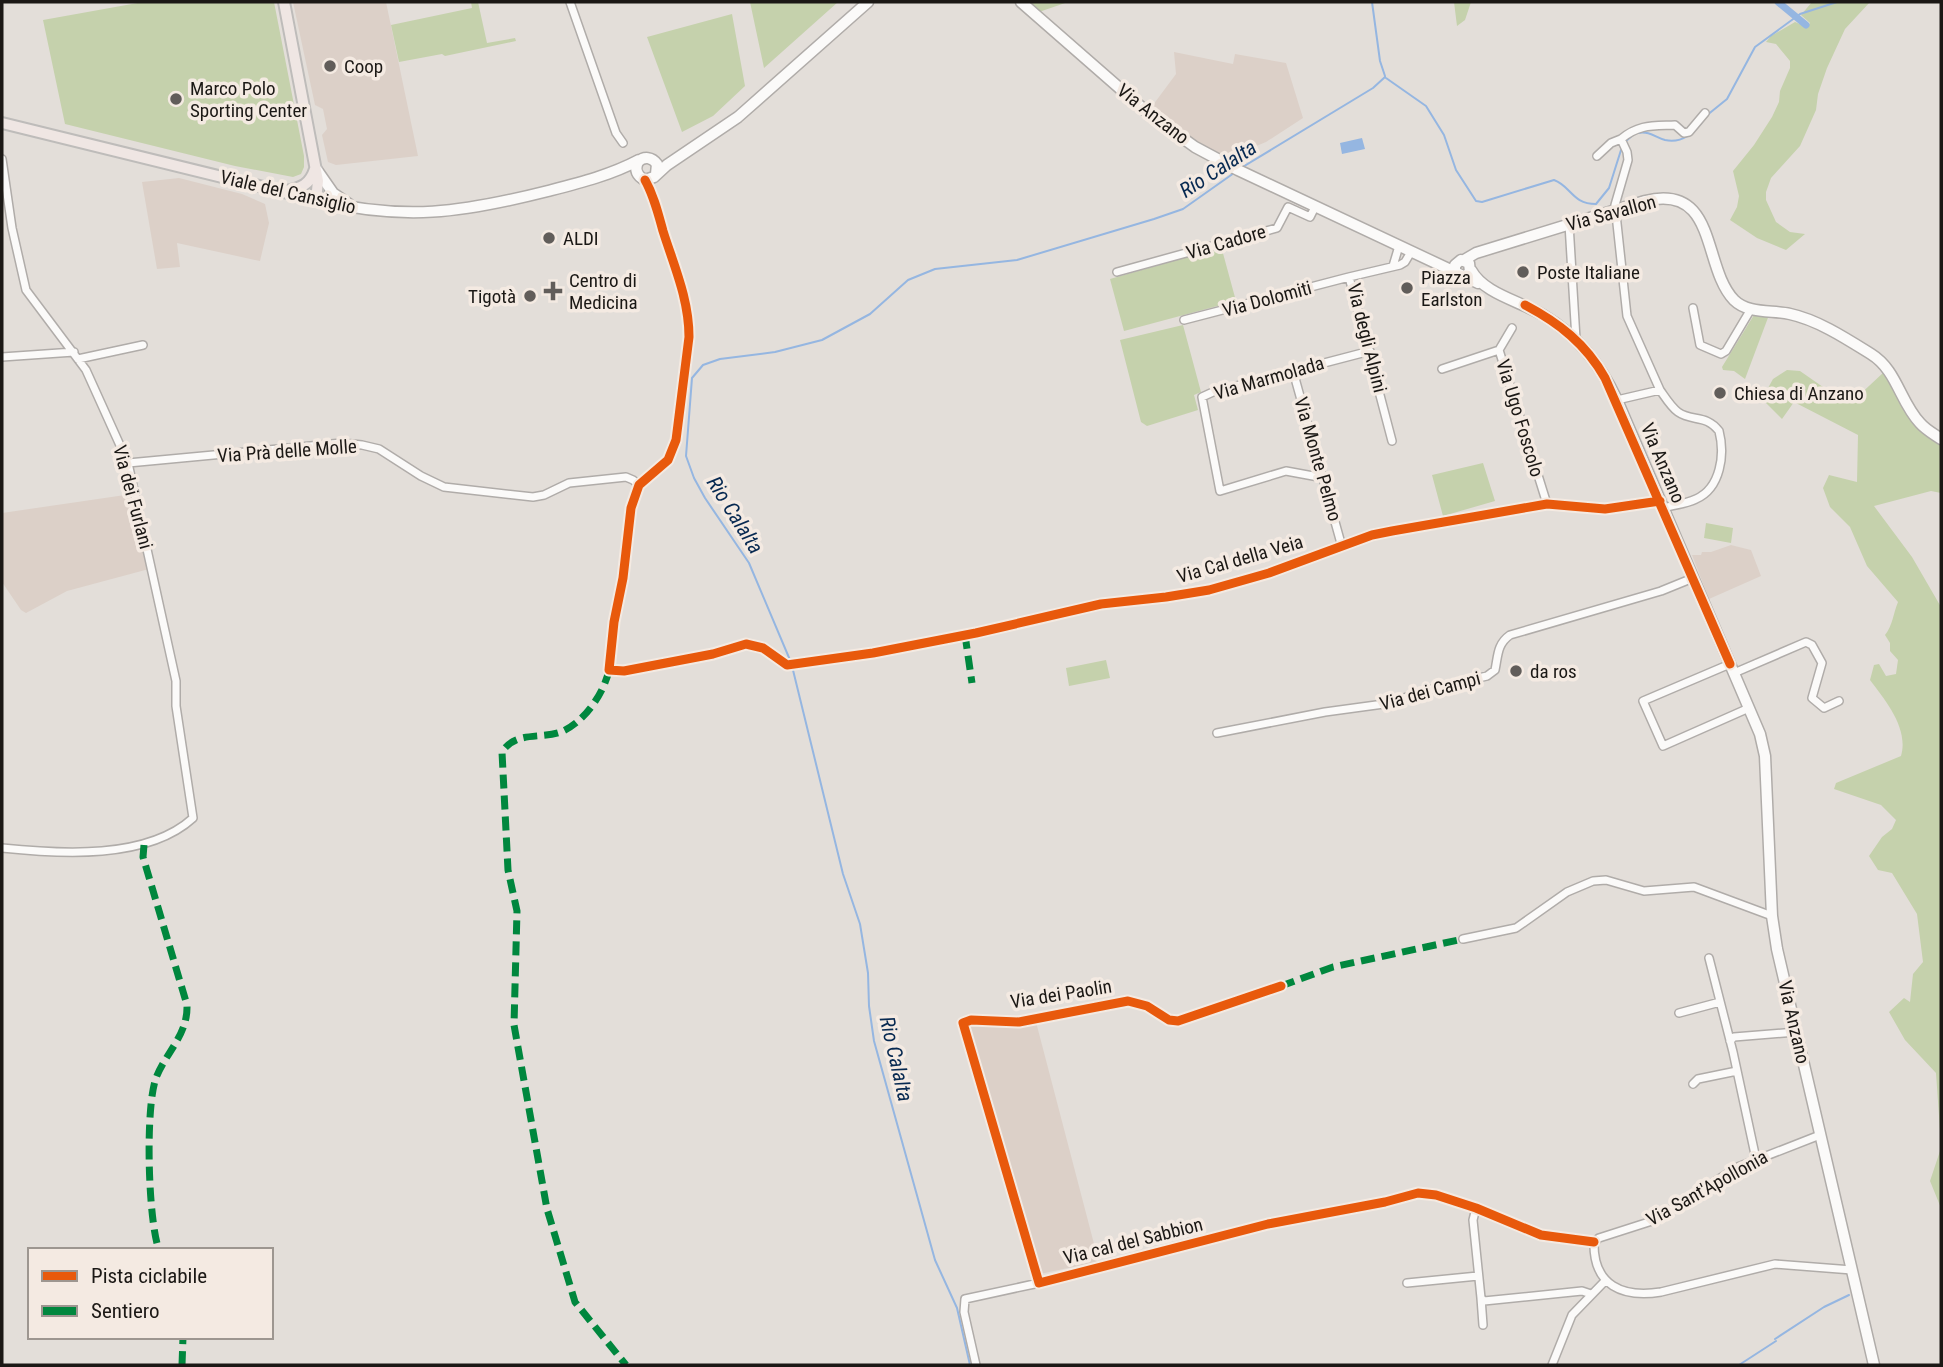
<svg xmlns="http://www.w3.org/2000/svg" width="1943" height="1367" font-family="'Roboto Condensed',sans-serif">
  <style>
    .built { fill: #dcd0c8 }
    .green { fill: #c5d1ac }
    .water { fill: #95b6e1 }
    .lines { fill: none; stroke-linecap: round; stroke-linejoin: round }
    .stream { stroke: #95b6e1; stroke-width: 2 }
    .canal { stroke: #95b6e1; stroke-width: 7 }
    .street-casing { stroke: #b0aca9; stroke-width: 10 }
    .secondary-casing { stroke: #b0aca9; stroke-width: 13 }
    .primary-casing { stroke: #bebcba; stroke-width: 14 }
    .street { stroke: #fbfaf9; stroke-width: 7 }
    .secondary { stroke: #fbfaf9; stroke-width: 10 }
    .primary { stroke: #efe6e3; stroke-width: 10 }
    .quiet { stroke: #00873e; stroke-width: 7; stroke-dasharray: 14 7; stroke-linecap: butt }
    .cycleway-casing { stroke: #f4eae2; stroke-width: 13 }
    .cycleway { stroke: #e8590c; stroke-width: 9 }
    .poi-dot { fill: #615d5a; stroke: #f4eae2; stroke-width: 2.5 }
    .labels { text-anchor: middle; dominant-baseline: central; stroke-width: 7; stroke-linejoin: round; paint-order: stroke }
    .poi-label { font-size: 19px; fill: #1b1815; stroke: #f4eae2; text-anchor: start }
    .street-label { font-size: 19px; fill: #1b1815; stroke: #f4eae2 }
    .water-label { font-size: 21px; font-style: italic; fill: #072951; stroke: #f4eae2 }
  </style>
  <rect width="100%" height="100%" fill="#e3ded9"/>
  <path class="built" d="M293,2H386L418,156L336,165L328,162L322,135L327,129L323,109L315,105Z
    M1174,52L1233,64L1235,54L1286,63L1303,118L1266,142L1225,159L1171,125L1150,109L1176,74Z
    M179,178L242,194L265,204L269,223L260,261L177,243L180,267L157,269L142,182Z
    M132,494L149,569L67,591L26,613L21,610L2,582V513Z
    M1731,545L1751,550L1761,576L1709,599L1692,555H1701L1702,552H1711Z
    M1036,1022L1098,1259L1096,1262L1040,1274L967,1025Z"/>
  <path class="green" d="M143,2H274L304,156V167L301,174L293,177L235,166L65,124L43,20Z
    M471,2H478L487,43L515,38L516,41L445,56L442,54L399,62L391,25L472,8Z
    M750,2H838L764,68Z
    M1028,2H1068L1039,12Z
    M1454,2H1471L1465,20L1457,26Z
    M1812,2H1870L1845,29L1827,68L1818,94L1816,110L1800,146L1771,178L1766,192V200L1776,222L1790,232L1805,234L1786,250L1757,238L1730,220L1737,207L1739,196L1733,171L1754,145L1772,117L1779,102L1780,91L1790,68V61L1776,44L1766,42L1771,36L1795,22L1807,27L1810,23L1801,15Z
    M732,14L745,86L713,116L682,132L647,37Z
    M1221,246L1236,301L1124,331L1110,279L1212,250Z
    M1754,315H1769L1745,379L1734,371L1723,370L1722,367Z
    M1183,325L1201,392L1194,395L1198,410L1147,426L1141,422L1120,340Z
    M1787,370L1800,371L1843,401L1855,399L1884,372L1914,425L1941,445V493L1931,491L1874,506L1912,557L1941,607V1144L1936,1073L1905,1040L1889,1012L1904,998L1910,1002L1913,974L1923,962L1917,914L1892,873L1878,870L1869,856L1882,837L1892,829L1896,820L1881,805L1834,789L1836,783L1901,756C1909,729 1886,701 1870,680L1874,665L1879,664L1886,676L1896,674L1898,660L1890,651V643L1885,635C1893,625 1893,614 1898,602L1867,566L1850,527L1830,507L1823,488L1829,475L1857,482L1858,435L1794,402L1782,419L1762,399L1773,379Z
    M1483,463L1495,501L1443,516L1432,475Z
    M1706,523L1733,528L1731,543L1704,538Z
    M1106,660L1110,678L1069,686L1066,668Z
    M1941,1148V1208L1930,1181Z"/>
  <path class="water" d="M1362,138L1365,149L1342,154L1340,143Z"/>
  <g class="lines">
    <path class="stream" d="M1372,2L1380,61L1385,76
      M1386,78L1426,106L1444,135L1456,170L1476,201L1482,202L1554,180C1571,186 1572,204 1596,204L1609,188L1621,150
      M1706,116L1727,99L1755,47L1800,14L1837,2
      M1638,133C1650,131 1655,137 1665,140C1682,144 1694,133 1703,121
      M1626,141L1633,135
      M1241,168L1373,88L1385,77
      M790,660L749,563L705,498L694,478L686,456L692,378L703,365L720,359L775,352L822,340L870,314L908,280L935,269L1017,260L1154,219L1183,209L1234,173
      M792,666L843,874L860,924L868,973L869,1006L874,1041L935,1260L957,1308L970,1365
      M1775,1339L1824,1307L1849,1295
      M1739,1365L1776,1341"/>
    <path class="canal" d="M1778,2L1806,25"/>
    <g class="street-casing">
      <path id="street" d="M570,2L616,133L623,143
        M1597,156L1611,143L1621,139
        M2,159L12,228L26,290L86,370L128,463L176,681V706L193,818C147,860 60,854 2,848
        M645,180C654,196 658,213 663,231C674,266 689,299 689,337L676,440L668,460L639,485L631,508L623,578L614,622L609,670L624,671L713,654L746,644L763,648L787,665L873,653L976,633L1101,604L1166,597L1209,590L1269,573L1372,535L1392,531L1547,504L1605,509L1660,501
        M1569,224L1576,339
        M1393,266L1399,246
        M1117,272L1277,228L1288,207L1310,217L1315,207
        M1693,308L1700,345L1721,354L1726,351L1751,309
        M1184,320L1349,277
        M1499,350L1512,328
        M2,357L74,352
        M78,359L143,345
        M1442,369L1499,350L1547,504
        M1293,371L1342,547
        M1660,390L1627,316L1615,205L1628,160L1627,152L1621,139C1639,124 1653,126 1675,125L1684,133L1689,132L1705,113
        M1617,400L1660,390C1665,397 1671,407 1678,412C1692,422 1706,414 1719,431C1725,454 1721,488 1696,499C1686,504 1674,505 1663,508
        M1392,441L1349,277L1400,265L1405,262L1411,252
        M128,463L342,443L362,445L379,449L421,476L444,487L533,497L544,495L569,483L626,477L633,480L639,485
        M1324,478L1286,471L1220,491L1202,397L1213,392L1370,351
        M1730,664L1643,701L1663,746L1749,708
        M1734,673L1806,642L1812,645L1822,663L1812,698L1824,708L1839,701
        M1217,733L1325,712L1391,703L1423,691L1487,676L1495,670C1498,656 1497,644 1510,635L1661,591L1693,578
        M1463,939L1516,928L1567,892L1593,881L1606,880L1644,891L1694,887L1772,916
        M1709,958L1733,1052L1756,1159
        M1281,986L1178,1021L1169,1020L1147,1006L1128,1001L1019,1022L971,1020L963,1023L1039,1283L1268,1224L1385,1202L1418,1193L1436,1195L1476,1208L1541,1235L1594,1242
        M1679,1013L1720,1002
        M1730,1041L1734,1037L1796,1032
        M1693,1084L1698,1079L1737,1071
        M1820,1135L1738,1167L1652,1221L1599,1238L1594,1242C1593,1286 1623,1298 1661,1292L1775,1264L1852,1270
        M1476,1208L1473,1220L1481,1298L1484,1301L1582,1291L1591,1294
        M1407,1283L1478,1276
        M1481,1298L1483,1325
        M976,1365L964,1312L965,1299L1039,1283
        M1552,1365L1572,1315L1605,1281"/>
    </g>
    <g class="secondary-casing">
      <path id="secondary" d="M1021,2L1148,113L1195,147L1238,170L1455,272
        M317,170L333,193L349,204
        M656,174L657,164C652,157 644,156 638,162C634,170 637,176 645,180L654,177L667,165L738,117L868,2
        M316,200C405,221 461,213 548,191C579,183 611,175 639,160
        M1464,260L1476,253L1645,201C1718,183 1702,267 1734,300C1748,314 1772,310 1790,314C1818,320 1847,339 1871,354C1897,370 1900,402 1920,423C1926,430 1934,434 1941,439
        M1471,270C1484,294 1520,301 1543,315C1578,336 1600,364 1617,400L1760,734L1765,756L1772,916L1777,949L1874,1365
        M1464,277L1470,272L1469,263L1461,260L1455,265V272L1478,283"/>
    </g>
    <g class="primary-casing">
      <path id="primary" d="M2,123L316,200L318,181L284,2
        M286,191C301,188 310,185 315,169"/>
    </g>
    <use href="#street" class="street"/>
    <use href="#secondary" class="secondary"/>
    <use href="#primary" class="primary"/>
    <path class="quiet" d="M965,635L972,683
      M609,670C604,693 585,721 563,731C542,740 516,730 502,752L508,870L517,911L514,1025L547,1209L575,1302L626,1365
      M144,845L143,857L187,1005C188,1035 166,1052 156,1078C145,1108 148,1220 159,1250
      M1281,986L1333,967L1463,939
      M182,1365L183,1337"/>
    <g class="cycleway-casing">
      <path id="cycleway" d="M645,180C654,196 658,213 663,231C674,266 689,299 689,337L676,440L668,460L639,485L631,508L623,578L614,622L609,670L624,671L713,654L746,644L763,648L787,665L873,653L976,633L1101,604L1166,597L1209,590L1269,573L1372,535L1392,531L1547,504L1605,509L1660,501
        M1525,305C1559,323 1586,344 1605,378L1730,664
        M1281,986L1178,1021L1169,1020L1147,1006L1128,1001L1019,1022L971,1020L963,1023L1039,1283L1268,1224L1385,1202L1418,1193L1436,1195L1476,1208L1541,1235L1594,1242"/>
    </g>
    <use href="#cycleway" class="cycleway"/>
  </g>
  <g class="poi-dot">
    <circle cx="330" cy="66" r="7"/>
    <circle cx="176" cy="99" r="7"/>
    <circle cx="549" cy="238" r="7"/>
    <circle cx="1523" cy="272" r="7"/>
    <circle cx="1407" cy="288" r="7"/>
    <path d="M549.5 280.5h7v7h7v7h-7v7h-7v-7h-7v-7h7z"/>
    <circle cx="530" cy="296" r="7"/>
    <circle cx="1720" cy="393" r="7"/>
    <circle cx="1516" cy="671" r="7"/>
  </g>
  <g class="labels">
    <g class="poi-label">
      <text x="344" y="66">Coop</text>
      <text x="190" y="88">Marco Polo<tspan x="190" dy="22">Sporting Center</tspan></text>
      <text x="563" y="238">ALDI</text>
      <text x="1537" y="272">Poste Italiane</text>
      <text x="1421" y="277">Piazza<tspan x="1421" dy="22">Earlston</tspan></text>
      <text x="569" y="280">Centro di<tspan x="569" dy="22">Medicina</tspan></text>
      <text x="516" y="296" text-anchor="end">Tigotà</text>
      <text x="1734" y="393">Chiesa di Anzano</text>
      <text x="1530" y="671">da ros</text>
    </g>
    <g class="street-label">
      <text transform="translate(1153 114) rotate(38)">Via Anzano</text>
      <text transform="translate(288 192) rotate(13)">Viale del Cansiglio</text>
      <text transform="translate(1611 213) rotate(-15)">Via Savallon</text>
      <text transform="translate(1226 242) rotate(-16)">Via Cadore</text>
      <text transform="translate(1267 299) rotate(-15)">Via Dolomiti</text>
      <text transform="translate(1367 338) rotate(76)">Via degli Alpini</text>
      <text transform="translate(1269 378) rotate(-16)">Via Marmolada</text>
      <text transform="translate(1520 418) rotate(73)">Via Ugo Foscolo</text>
      <text transform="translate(287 451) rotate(-4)">Via Prà delle Molle</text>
      <text transform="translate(1318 459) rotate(74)">Via Monte Pelmo</text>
      <text transform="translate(1663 463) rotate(67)">Via Anzano</text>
      <text transform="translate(133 497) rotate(75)">Via dei Furlani</text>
      <text transform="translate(1240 559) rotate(-16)">Via Cal della Veia</text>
      <text transform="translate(1430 691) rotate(-15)">Via dei Campi</text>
      <text transform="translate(1061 994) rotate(-9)">Via dei Paolin</text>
      <text transform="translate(1794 1022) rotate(77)">Via Anzano</text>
      <text transform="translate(1707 1188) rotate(-29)">Via Sant'Apollonia</text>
      <text transform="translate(1133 1241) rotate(-14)">Via cal del Sabbion</text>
    </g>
    <g class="water-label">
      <text transform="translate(1218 169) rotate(-33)">Rio Calalta</text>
      <text transform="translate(735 515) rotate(58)">Rio Calalta</text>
      <text transform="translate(896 1059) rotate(77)">Rio Calalta</text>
    </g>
  </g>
  <rect width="1943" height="1367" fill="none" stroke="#1b1815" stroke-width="7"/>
  <rect x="28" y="1248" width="245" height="91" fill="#f4eae2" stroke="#9d9690" stroke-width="2"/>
  <rect x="42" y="1271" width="35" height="10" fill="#e8590c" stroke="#9d9690" stroke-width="2"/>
  <text x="91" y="1283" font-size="21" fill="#1b1815">Pista ciclabile</text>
  <rect x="42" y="1306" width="35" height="10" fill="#00873e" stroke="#9d9690" stroke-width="2"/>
  <text x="91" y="1318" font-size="21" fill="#1b1815">Sentiero</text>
</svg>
